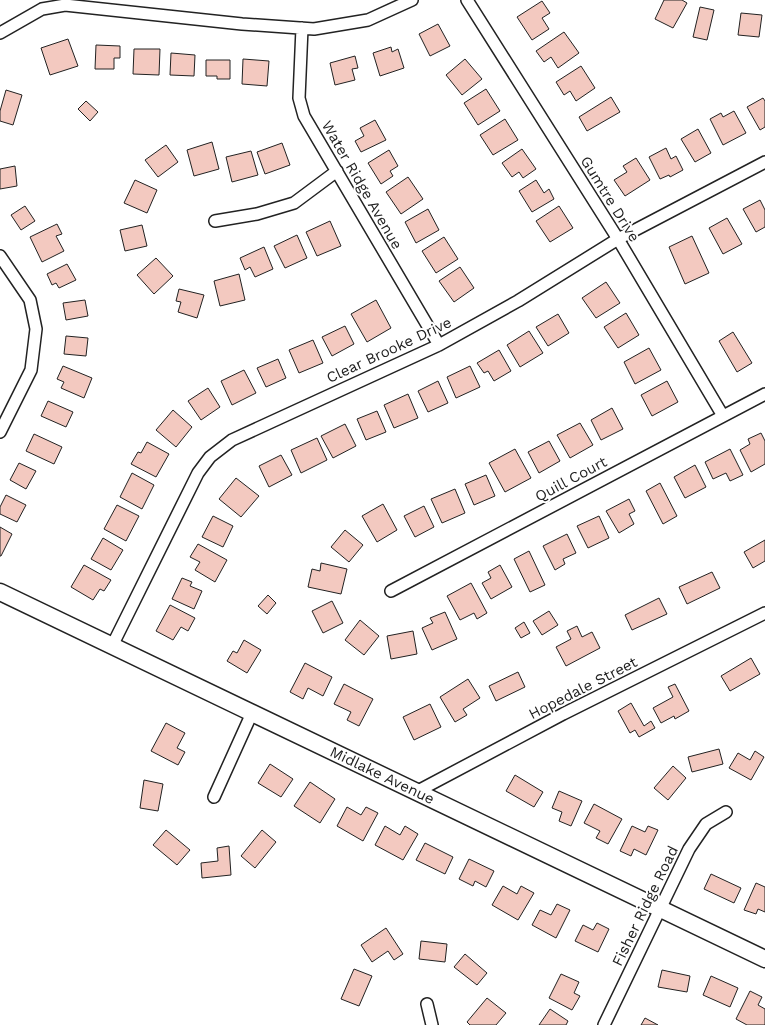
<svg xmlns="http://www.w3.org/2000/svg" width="765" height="1025" font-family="'Work Sans',sans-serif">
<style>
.building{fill:#f3c9c0;stroke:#222}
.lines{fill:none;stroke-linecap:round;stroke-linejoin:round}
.street-casing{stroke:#222;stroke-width:14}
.secondary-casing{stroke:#222;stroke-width:19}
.street{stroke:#fff;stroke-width:11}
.secondary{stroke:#fff;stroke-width:16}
.labels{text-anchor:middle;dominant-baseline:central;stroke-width:4;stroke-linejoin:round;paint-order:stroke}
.street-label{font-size:15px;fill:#222;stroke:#fff}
</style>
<rect width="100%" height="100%" fill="#fff"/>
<path class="building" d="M664,0H682L687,3L673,28L655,19Z
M542,1L550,13L542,18L549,29L532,40L517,17Z
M700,7L714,10L707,40L693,37Z
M741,13L762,15L759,37L738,35Z
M438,24L450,46L430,56L419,34Z
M564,32L579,53L558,68L551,57L544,62L536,51Z
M68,39L78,66L50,75L41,48Z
M96,45L120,46V58H114V69H95Z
M391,47L392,52L398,49L404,68L380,76L373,53Z
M134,49H160L159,75L133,74Z
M171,53L195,55L194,76L170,75Z
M355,56L358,68L352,69L355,80L335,85L330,63Z
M243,59L269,61L267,86L242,84Z
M465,59L482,79L462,95L446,75Z
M206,60H230V79H217V76H206Z
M581,66L595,88L576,101L570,91L564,95L556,82Z
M486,89L500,111L478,125L464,103Z
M6,90L22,95L13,125L0,121V111Z
M611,97L620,112L587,131L579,117Z
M763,98L765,101V127L760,130L747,107Z
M86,101L98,112L90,121L78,109Z
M734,111L746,133L723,145L710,119L721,113L723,117Z
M505,119L518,140L493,155L480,135Z
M375,120L386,140L361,152L355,141L364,136L360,128Z
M698,129L711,153L695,162L681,139Z
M212,142L219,169L194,176L187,150Z
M282,143L290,165L265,174L257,152Z
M166,145L178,162L158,177L145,160Z
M666,148L671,159L676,156L683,170L670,177L669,175L660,179L649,157Z
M522,149L536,169L523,178L519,172L512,177L502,163Z
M389,150L398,166L390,171L393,176L381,184L368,163Z
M251,151L258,175L232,182L226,157Z
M636,158L650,180L625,196L614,180L627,172L623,166Z
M15,166L17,186L0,189V169Z
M408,177L423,199L401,214L386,192Z
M135,180L157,190L147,213L124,203Z
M536,180L544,193L549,189L554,199L532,212L519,191Z
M760,200L765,210V227L756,232L743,209Z
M25,206L35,221L21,230L11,215Z
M559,206L573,228L550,242L536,221Z
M428,209L439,230L416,243L405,222Z
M727,218L742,244L723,254L709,228Z
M330,221L341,246L317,256L306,232Z
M57,224L62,234L56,236L64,251L42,262L30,237Z
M142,225L147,246L125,251L120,230Z
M297,235L307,258L285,268L274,246Z
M692,236L709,273L685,284L669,247Z
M444,237L458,259L436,273L422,251Z
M264,247L273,269L255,277L250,267L245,270L240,258Z
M156,258L173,276L154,294L137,275Z
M67,264L76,280L59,288L56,283L52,285L47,274Z
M460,267L474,288L454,302L439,281Z
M239,274L245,300L220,306L214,281Z
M606,282L620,303L596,318L582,298Z
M179,289L204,295L197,318L178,312L181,302L176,301Z
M85,300L88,316L66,320L63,303Z
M376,300L391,328L367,342L351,314Z
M626,313L639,335L618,348L604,327Z
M558,314L569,333L548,346L536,327Z
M345,326L354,344L332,356L322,337Z
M529,331L543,353L520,367L507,345Z
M733,332L752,363L737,372L719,341Z
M66,336L88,338L86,356L64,354Z
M313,340L323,363L299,373L289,350Z
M649,348L661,370L635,384L624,362Z
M499,350L511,371L494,381L488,371L484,373L477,363Z
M278,359L286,378L266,387L257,368Z
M63,366L92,378L84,398L61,388L64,382L57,379Z
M470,366L480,387L456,398L447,377Z
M244,370L256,393L232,405L221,381Z
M438,381L448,403L428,412L418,391Z
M667,381L678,402L652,416L641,395Z
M208,388L220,407L201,420L188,401Z
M408,394L418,418L394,428L384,405Z
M48,401L73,412L66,427L41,416Z
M612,408L623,429L601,440L591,420Z
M173,410L192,427L176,447L156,430Z
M377,411L386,432L366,440L357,419Z
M580,423L593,445L570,458L557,435Z
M345,424L356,446L333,458L321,436Z
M761,433L765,441V464L751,472L740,450L750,444L748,439Z
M34,434L62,447L54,464L26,451Z
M317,438L327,460L301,473L291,450Z
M549,441L560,461L539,473L528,452Z
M147,442L169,454L156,477L131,464L138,452L141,453Z
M515,449L531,478L505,492L489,463Z
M730,449L743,475L730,481L726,473L713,479L705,462Z
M281,455L292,475L269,487L259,466Z
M19,463L36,471L26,489L10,480Z
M695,465L706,487L685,498L674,477Z
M132,473L154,485L142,509L120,497Z
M486,475L495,496L474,505L465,484Z
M236,478L259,496L241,517L219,499Z
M660,483L677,516L663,524L646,491Z
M455,489L465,513L442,523L431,499Z
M6,495L26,505L17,522L0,514V507Z
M629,499L635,511L629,514L634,524L619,533L606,511Z
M383,504L397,530L377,542L362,516Z
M117,505L139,516L126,541L104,529Z
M424,506L434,527L415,537L404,516Z
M213,516L233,526L223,547L202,537Z
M599,516L609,538L588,548L577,526Z
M0,527L12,534L1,556H0Z
M345,530L363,545L349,562L331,547Z
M567,534L576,553L563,559L565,564L555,570L543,546Z
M103,538L123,550L111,570L91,559Z
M765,540V561L753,568L744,552Z
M198,544L227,560L215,582L195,570L200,562L190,557Z
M529,551L545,585L530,592L514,559Z
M321,563L347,569L341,594L308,587L312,569L320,571Z
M84,565L111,580L104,591L100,589L93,600L71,587Z
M500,565L512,587L491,599L482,583L491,578L488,572Z
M712,572L720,588L687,604L679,587Z
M182,578L192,582L190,586L202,591L194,609L172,599Z
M471,583L487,613L477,619L474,613L460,620L447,596Z
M268,595L276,603L267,614L258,606Z
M659,598L667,614L632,630L625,615Z
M332,601L343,623L323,633L312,611Z
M170,605L195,618L188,631L181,627L173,640L156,631Z
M549,611L558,625L542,635L533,621Z
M445,612L457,639L432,650L422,628L433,623L430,618Z
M360,620L379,636L364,655L345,640Z
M524,622L530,633L521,638L515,628Z
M577,626L582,637L592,632L600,648L566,666L556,647L571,639L567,631Z
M413,631L417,654L391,659L387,636Z
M244,640L261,650L247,673L227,661L233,651L237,653Z
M751,658L760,674L730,691L721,676Z
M305,663L332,677L323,696L308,688L303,699L290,692Z
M518,672L525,687L496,701L489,686Z
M468,679L480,698L463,709L467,715L455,722L440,697Z
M344,684L373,699L359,726L347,720L351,712L334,704Z
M675,684L689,711L675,719L674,716L661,723L653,708L673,697L668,687Z
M631,703L644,726L651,721L655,728L639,737L635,730L630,733L618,711Z
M430,704L441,727L414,740L403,717Z
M166,723L185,733L177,748L185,752L178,765L151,751Z
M719,749L723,764L692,772L688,757Z
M755,751L764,757L751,780L729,768L738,753L750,760Z
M270,764L293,779L281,797L258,783Z
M673,766L686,778L668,800L654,788Z
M515,775L543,792L534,807L506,791Z
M144,780L163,784L158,811L140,808Z
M310,782L335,799L320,823L294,806Z
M559,791L582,801L571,826L559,821L562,812L552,808Z
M594,804L622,819L608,844L596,838L600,831L584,823Z
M347,807L361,815L366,807L378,813L363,841L337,826Z
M385,826L400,835L405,826L418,834L403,860L375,845Z
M632,826L645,832L648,826L658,830L646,855L634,849L631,856L620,851Z
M166,830L190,850L177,865L153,845Z
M262,830L276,842L255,868L241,856Z
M425,843L453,857L445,874L416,860Z
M229,846L231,875L202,878L201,863L218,861L217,848Z
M469,859L494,871L486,887L475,881L473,886L459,879Z
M711,874L741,888L734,903L704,889Z
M756,883L765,887V912L758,909L756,914L744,910Z
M503,886L517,894L521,886L534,893L518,920L492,905Z
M557,904L570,910L556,938L532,925L540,910L551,915Z
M597,923L609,929L598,952L575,941L583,925L593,930Z
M386,928L403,954L394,960L388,951L372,962L361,945Z
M421,941L447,944L445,962L419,959Z
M465,954L487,973L477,985L454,967Z
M354,969L372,976L359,1006L341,999Z
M662,970L690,976L687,992L658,987Z
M561,974L579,982L574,993L580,996L572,1010L549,998Z
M711,976L738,988L730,1007L703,995Z
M750,991L762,997L758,1005L765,1009V1025H747L736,1019Z
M487,998L506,1013L496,1025H470L467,1022Z
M550,1009L568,1021L566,1025H539Z
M645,1018L658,1025H641Z"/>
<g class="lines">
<g class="street-casing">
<path id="street" d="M467,0L618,239L723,416
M302,28L299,98L304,116L439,345
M0,33L42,9L65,5L242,24L314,29L368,20L412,0
M215,221L257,214L294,203L337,171
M0,256L30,300L36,329L31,370L0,432
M391,591L765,394
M112,646L198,473L210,457L232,440L439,345L518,301L618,239L765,162
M416,792L563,714L765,613
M214,797L252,713
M427,1004L432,1025
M604,1025L689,849L706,824L726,812"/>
</g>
<g class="secondary-casing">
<g id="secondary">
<path id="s1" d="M0,592L765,959"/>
</g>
</g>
<use href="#street" class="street"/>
<use href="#secondary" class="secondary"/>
</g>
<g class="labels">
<g class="street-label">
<text transform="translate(362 185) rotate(60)">Water Ridge Avenue</text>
<text transform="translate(610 199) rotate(58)">Gumtre Drive</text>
<text transform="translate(389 350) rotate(-25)">Clear Brooke Drive</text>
<text transform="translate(571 479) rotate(-28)">Quill Court</text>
<text transform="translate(583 688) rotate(-27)">Hopedale Street</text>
<text stroke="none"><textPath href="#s1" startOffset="424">Midlake Avenue</textPath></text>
<text transform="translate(645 906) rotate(-64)">Fisher Ridge Road</text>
</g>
</g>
</svg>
